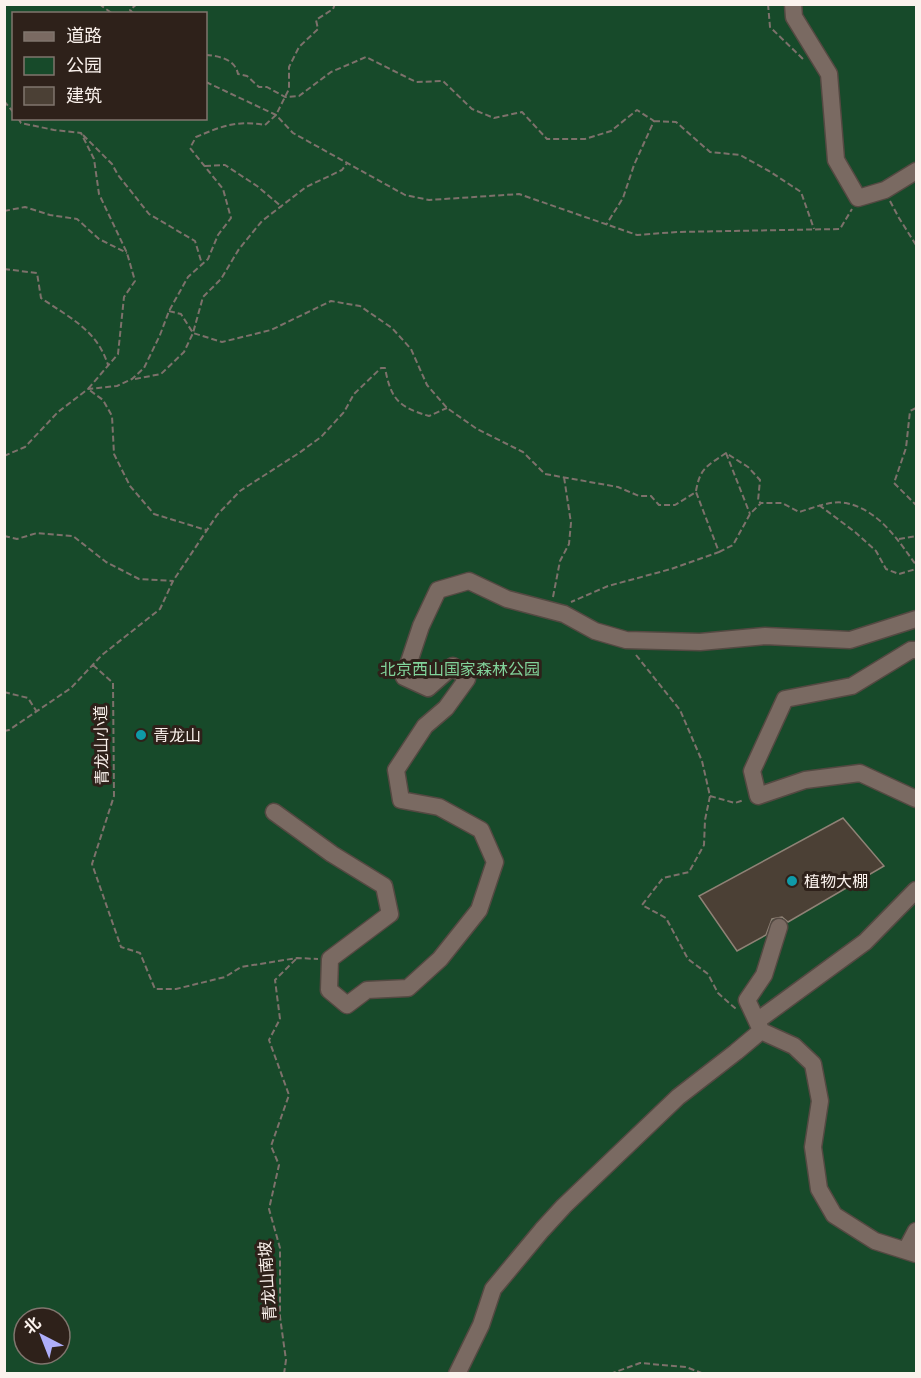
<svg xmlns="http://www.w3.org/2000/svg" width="921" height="1378" font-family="Mulish,'Noto Sans SC',sans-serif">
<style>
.green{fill:#174a2a;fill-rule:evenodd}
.building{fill:#4b4035;stroke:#8f8276;stroke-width:1.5}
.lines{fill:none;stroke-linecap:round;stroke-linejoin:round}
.minor-casing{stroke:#544942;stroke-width:19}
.path{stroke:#7d716b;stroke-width:2;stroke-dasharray:6 3;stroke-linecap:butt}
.minor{stroke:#7a6a62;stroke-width:16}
.culture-dot{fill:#0f9aa8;stroke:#2e211a;stroke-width:2}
.labels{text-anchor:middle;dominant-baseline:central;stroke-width:6;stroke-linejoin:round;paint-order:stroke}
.park-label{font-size:16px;fill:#81d39a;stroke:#2e211a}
.poi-label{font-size:16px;fill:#fbf2ed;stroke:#2e211a;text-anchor:start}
.street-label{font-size:16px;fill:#fbf2ed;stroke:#2e211a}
</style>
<rect width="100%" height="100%" fill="#382a23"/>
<path class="green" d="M5,5H916V1373L5,1374ZM14,14H206V118H14ZM24,1318H60V1354H24Z"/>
<path class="building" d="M843,818L884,866L788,922L782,917L772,919L766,935L737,951L699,896Z"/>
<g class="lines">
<g class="minor-casing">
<path id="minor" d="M793,4L794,17L829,74L836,160L858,198L885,190L916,171
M916,650H911L852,686L785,699L752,771L758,796L805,780L860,773L916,799
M274,812L332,854L384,886L390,914L330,959L329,990L347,1005L367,990L408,988L440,959L479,910L495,862L481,830L439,807L401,800L396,770L425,726L446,708L467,679L453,666L428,688L404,677L421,626L438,590L469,581L507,599L564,614L595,631L626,640L700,642L765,636L850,640L916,619
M757,1021L865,942L916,890
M761,1030L747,1000L764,975L779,927
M906,1250L916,1231
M457,1374L481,1325L493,1289L542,1230L564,1206L678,1097L736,1052L761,1031L794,1046L813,1064L820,1101L813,1147L819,1189L834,1215L875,1241L916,1254"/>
</g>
<path class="path" d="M99,4L113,14
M768,4L770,27L803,59
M134,14L130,10L137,4
M206,55C219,56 235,59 238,74L247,76L259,87H267L285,97L299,96L331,72L366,57L416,82L443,81L472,109L494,118L522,112L547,139H585L611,131L637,110L654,121L634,165L623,198L606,225
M206,82L276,115L293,133L405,195L429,200L519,194L637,235L677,232L840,229L852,209
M4,101L14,113
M18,118L21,123L54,130L81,133L94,159L99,194L127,253L135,281L124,297L118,354L88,389L103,400L112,416L114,454L130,486L154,514L206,530
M654,121L676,122L710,152L740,155L769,171L801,192L814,229
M83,135L112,164L118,175L149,214L195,241L202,264
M205,166L225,165L257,186L282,207
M890,201L899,218L916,245
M4,211L25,207L50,215L77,219L99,239L127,253
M4,269L37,273L41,298C70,318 97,330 108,365
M169,311L181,314L193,333L222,342L271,330L331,301L360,306L392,328L411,349L427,385L447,408L477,429L523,452L545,474L618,487L639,496H651L659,505H675L696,492L719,552L671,569L608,586L571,602
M135,379L161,374L184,352L193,333L203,297L221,279L239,249L262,221L306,187L342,170L347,163
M916,408L910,411L906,448L894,483L916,505
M726,453L750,514
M4,456L25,447L58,412L88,389L117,386L132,379L144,368L160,335L169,311L188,277L208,259L218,235L231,218L223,189L190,148L196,137C222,126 237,120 265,125L276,115L289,89V67L299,47L318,29L316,20L333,9L335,4
M696,491C700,468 707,466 726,453L748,467L760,480L758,501L761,503
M819,505L855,532L876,551L886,569L899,574L916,569
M4,536L17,539L37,533L73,536L106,562L139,579L173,581
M899,539L916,536
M719,552L733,545L750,514L761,503H782L799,512C813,508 831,500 846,503C879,510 898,540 916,565
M553,597L560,561L569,544L571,523L564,477
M636,655L680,710L702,761L710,796L705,820L704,845L689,872L663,878L642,905L666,918L688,959L708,974L718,993L736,1009
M93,665L113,683L114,796L92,864L121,947L140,953L155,989H176L225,977L241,967L297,958L318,959
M4,692L28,698L37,712
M4,731L9,730L71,688L102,655L160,609L173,581L217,515L240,491L299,453L321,437L344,412L354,394L381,368H385C391,399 398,407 429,416L447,408
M710,796L735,803L744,800
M284,1374L286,1360L280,1317V1248L269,1209L279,1165L271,1146L289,1095L269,1040L280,1019L275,980L297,958
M610,1374L640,1363L686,1367L704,1374"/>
<use href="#minor" class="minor"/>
</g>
<g class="culture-dot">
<circle cx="141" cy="735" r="6"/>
<circle cx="792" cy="881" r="6"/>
</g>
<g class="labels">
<g class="park-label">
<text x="460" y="669">北京西山国家森林公园</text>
</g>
<g class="poi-label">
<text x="153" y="735">青龙山</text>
<text x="804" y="881">植物大棚</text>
</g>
<g class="street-label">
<text transform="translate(101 745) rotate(-91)">青龙山小道</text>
<text transform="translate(267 1281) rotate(-94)">青龙山南坡</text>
</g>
</g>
<rect width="921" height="1378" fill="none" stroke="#fbf2ed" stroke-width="12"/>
<rect x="12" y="12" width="195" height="108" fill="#2e211a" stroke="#80756e" stroke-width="1.5"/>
<rect x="24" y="32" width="30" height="9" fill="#7a6a62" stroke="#80756e" stroke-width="1.5"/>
<text x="66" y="42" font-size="18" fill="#fbf2ed">道路</text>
<rect x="24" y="57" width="30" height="18" fill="#174a2a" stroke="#80756e" stroke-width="1.5"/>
<text x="66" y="72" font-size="18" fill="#fbf2ed">公园</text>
<rect x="24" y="87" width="30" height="18" fill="#4b4035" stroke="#80756e" stroke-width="1.5"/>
<text x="66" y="102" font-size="18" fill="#fbf2ed">建筑</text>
<g transform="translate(42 1336) rotate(318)"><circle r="28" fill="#2e211a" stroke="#80756e" stroke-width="1.5"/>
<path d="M0-4.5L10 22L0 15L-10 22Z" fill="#aeaefa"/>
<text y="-9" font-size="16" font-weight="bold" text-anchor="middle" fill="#fbf2ed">北</text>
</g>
</svg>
